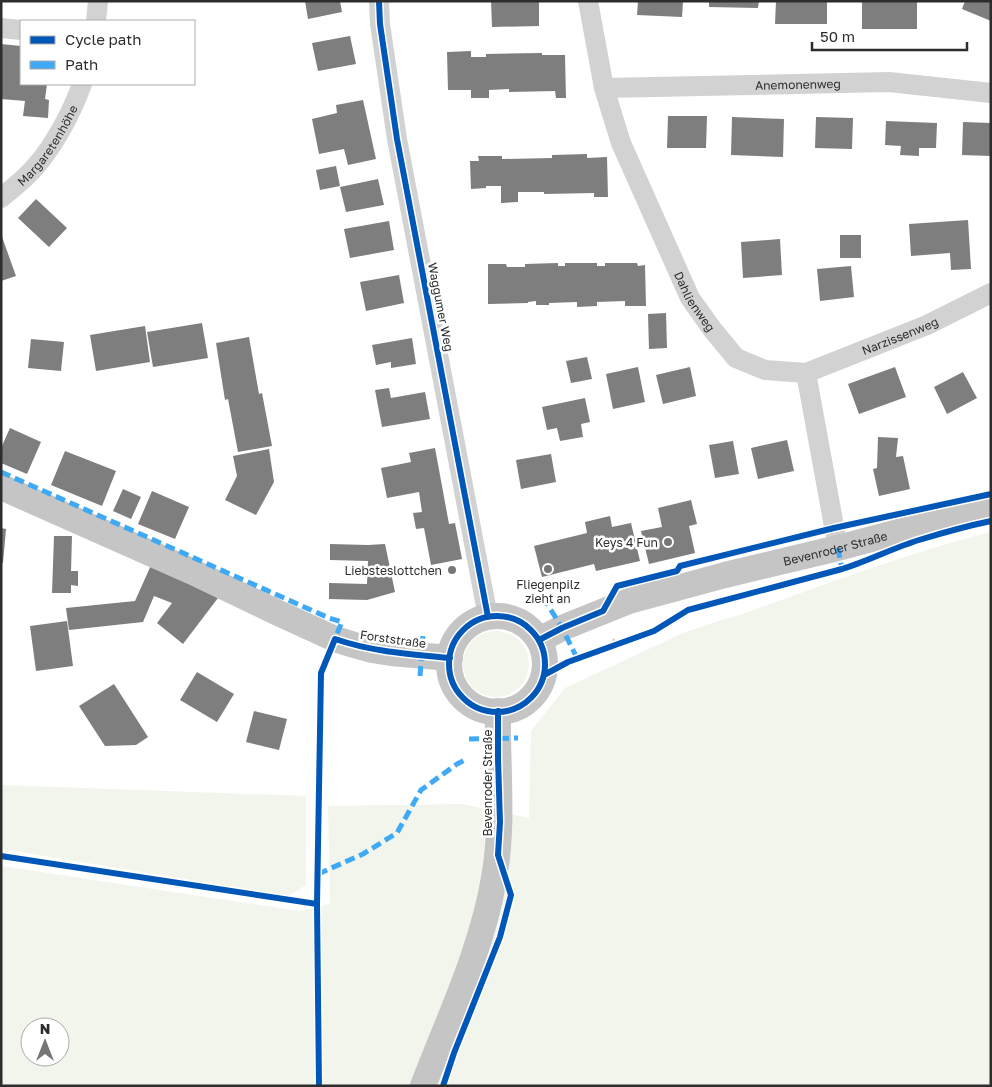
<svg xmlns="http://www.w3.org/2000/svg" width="992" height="1087" font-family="'Golos Text',sans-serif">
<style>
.green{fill:#f1f5eb;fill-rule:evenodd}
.building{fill:#7e7e7e}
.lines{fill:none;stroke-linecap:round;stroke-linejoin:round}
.path{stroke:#d2d2d2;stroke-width:3;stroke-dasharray:2.5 2.5;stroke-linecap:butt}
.minor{stroke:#d2d2d2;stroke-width:20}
.major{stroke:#c5c5c5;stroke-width:26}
.quiet{stroke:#3fa9f5;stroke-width:5;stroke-dasharray:10 5;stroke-linecap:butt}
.cycleway-casing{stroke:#fff;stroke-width:9}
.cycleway{stroke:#0057b8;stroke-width:6}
.poi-dot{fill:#767676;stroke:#fff;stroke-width:2}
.labels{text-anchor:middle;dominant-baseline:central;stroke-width:5;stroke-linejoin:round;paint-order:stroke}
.street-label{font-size:12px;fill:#2d2d2d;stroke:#fff}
.poi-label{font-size:12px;fill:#2d2d2d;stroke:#fff;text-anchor:end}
</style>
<rect width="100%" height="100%" fill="#fff"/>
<path class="green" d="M991,532V1086H1V866L299,911L330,904L328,806L462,804L529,818L531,731L565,688L683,633L725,619L740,615C823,585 905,554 991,532ZM30,1027H60V1057H30Z
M463 664a33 33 0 1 1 66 0a33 33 0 1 1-66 0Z
M1,785L306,796V885L289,896L1,849Z"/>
<path class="building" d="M305,1H340L342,12L308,19Z
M491,1H539V26L492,27Z
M638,1H683L682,17L637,15Z
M709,1H759L758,8L709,7Z
M776,1H827V24H775Z
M862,1H917V29H862Z
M965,1H991V21L962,9Z
M350,36L356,64L318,71L312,43Z
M1,44L21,46V84H47L45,99L49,100L48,118L23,116L25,101L1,99Z
M471,51V57H486V54L542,53V55H565L566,98H556L555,91L509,92V89L489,90V98H471V90H448L447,52Z
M363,100L376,159L348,165L344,149L319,154L312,119L337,113L336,105Z
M668,116H707L706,148H667Z
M732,117L784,119L783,157L731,155Z
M816,117L853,118L852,149L815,148Z
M886,121L937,123L936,148H919V156L900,155L901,146L885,145Z
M963,122L991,123V156L962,155Z
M587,154V158L607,157L608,197H594V193L544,194V192H518V202L501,203V186H486V188L471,189L470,161H479L478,156H502V159L552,158V155Z
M336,166L340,186L320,190L316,170Z
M378,179L384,205L346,212L340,187Z
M36,199L67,228L49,247L18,218Z
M968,220L971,269L951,270L950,253L911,256L909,224Z
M389,221L394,250L350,258L344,229Z
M1,234L16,276L1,281Z
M840,235H861V258H840Z
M780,239L782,275L743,278L741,242Z
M558,263V266H565V263H597V266H605V263H637L638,266L645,265L646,306H625V301L597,302V306L577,307V302L549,303V305H536V301L528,302V303L488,304V264H506L507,267H525V264Z
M851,266L854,297L820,301L817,269Z
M399,275L404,303L366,311L360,282Z
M666,313L667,348L649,349L648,314Z
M202,323L208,358L153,367L147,332Z
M145,326L150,362L96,371L90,335Z
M249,337L259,394L262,393L272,446L238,452L228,399L225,400L216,343Z
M412,338L416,364L391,368V362L376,365L372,345Z
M31,339L64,342L61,371L28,368Z
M587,357L592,379L571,383L566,361Z
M638,367L645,402L613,409L606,374Z
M690,367L696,396L663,404L656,375Z
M895,367L906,397L859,414L848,384Z
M963,372L977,398L947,414L934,387Z
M389,388L391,398L425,392L430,419L382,427L375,390Z
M585,398L590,422L581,424L583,437L560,441L557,428L547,430L542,407Z
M10,428L41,442L27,474L1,463V448Z
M878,437L898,438L896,457L903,456L910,489L879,496L873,469L877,468Z
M787,440L794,471L758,479L751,448Z
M733,441L739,474L715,478L709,445Z
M435,448L449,524L455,523L462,559L431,565L424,528L416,529L413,513L422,512L419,492L387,498L381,468L411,462L409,453Z
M269,449L274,482L256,515L225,500L237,476L233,456Z
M65,451L116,471L102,506L51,485Z
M551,454L556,482L521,489L516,460Z
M123,489L141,497L131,519L113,511Z
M152,491L189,507L175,539L138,524Z
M691,500L697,524L689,526L695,553L649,564L641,531L662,527L658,508Z
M610,516L612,527L631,523L640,561L596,571L594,564L542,577L534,546L587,533L585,522Z
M1,528L6,529L3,563H1Z
M54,536H72L71,571H78V586L71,585V593H52Z
M330,544L368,545L385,544L395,592L367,600L329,599V583L367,584L368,561L330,560Z
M152,563L221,594L183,644L157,623L172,603L154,596L143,622L69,630L66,608L135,601Z
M67,621L73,666L36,671L30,626Z
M197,672L234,694L217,722L180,700Z
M114,684L148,737L136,745L105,746L79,706Z
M254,711L287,719L279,750L246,742Z"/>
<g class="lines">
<path class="path" d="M613,639L616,645"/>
<g class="minor">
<path d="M379,1L380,24L397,139L488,617"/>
<path id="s1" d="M588,1L604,88L621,143L690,298L712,329L736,358L765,370L806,373L838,548"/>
<path d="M96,21L98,1"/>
<path d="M1,28L21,30"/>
<path id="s2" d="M604,88L889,82L991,93"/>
<path id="s3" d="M1,198C13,188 26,178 36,166C55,144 72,112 82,84"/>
<path id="s4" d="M806,373L927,325L991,293"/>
</g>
<g class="major">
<path d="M1,487L193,572L274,611L335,639L354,645L372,650L391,653L450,658"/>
<circle cx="497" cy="664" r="48"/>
<path id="s5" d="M539,640L562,628L629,601L725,575L838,548L991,507"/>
<path d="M423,1086C449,1018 482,950 494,878C504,823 497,767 498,711"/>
</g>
<path class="quiet" d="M1,472L329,618L342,622L333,643
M838,548L842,569
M543,597L562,628L578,660
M420,676L423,634
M469,739L518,738
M318,874L363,854L397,833L421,790L457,764L467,759"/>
<g class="cycleway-casing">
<path id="cycleway" d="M379,1L380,24L397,139L488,617
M449 664a48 48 0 1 1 96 0a48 48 0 1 1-96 0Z
M539,640L562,628L603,611L617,586L677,571L680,566L834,528L991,494
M544,675L568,662L654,631L688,610L842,569C868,561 893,548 919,540C942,533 967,526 991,521
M1,856L317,904
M319,1086L317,904L321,673L335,639C373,652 410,654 450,658
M443,1086L454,1053L500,937L511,895L498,855L500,822L498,759V711"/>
</g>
<use href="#cycleway" class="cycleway"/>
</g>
<g class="poi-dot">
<circle cx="668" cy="542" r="5"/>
<circle cx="548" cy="569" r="5"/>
<circle cx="452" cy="570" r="5"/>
</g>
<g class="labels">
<g class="street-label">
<text stroke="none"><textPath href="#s2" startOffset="194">Anemonenweg</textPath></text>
<text stroke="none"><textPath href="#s3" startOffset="71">Margaretenhöhe</textPath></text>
<text stroke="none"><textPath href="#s1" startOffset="321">Dahlienweg</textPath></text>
<text transform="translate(441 307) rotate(79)">Waggumer Weg</text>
<text stroke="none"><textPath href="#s4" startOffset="101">Narzissenweg</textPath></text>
<text stroke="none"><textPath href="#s5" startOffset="311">Bevenroder Straße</textPath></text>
<text transform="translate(393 639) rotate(8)">Forststraße</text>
<text transform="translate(487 783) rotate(-90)">Bevenroder Straße</text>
</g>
<g class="poi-label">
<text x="658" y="542">Keys 4 Fun</text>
<text x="442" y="570">Liebsteslottchen</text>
<text x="548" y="584" text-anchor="middle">Fliegenpilz<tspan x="548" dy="14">zieht an</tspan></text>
</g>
</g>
<rect width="992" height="1087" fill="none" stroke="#2d2d2d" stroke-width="5"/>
<rect x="20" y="20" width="175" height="65" fill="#ffffff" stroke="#ababab"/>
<rect x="30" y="36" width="25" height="8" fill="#0057b8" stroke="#ababab"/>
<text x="65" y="45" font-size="15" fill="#2d2d2d">Cycle path</text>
<rect x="30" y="61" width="25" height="8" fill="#3fa9f5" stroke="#ababab"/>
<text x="65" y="70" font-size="15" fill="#2d2d2d">Path</text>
<g transform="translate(45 1042)"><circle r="24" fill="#ffffff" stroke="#ababab"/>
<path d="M0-4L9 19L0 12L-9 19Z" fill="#767676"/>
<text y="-8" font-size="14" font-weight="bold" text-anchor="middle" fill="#2d2d2d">N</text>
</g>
<path d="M812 42v8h155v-8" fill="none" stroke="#2d2d2d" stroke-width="2.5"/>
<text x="820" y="42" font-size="15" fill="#2d2d2d" stroke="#ffffff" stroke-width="4" paint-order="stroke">50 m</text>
</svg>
